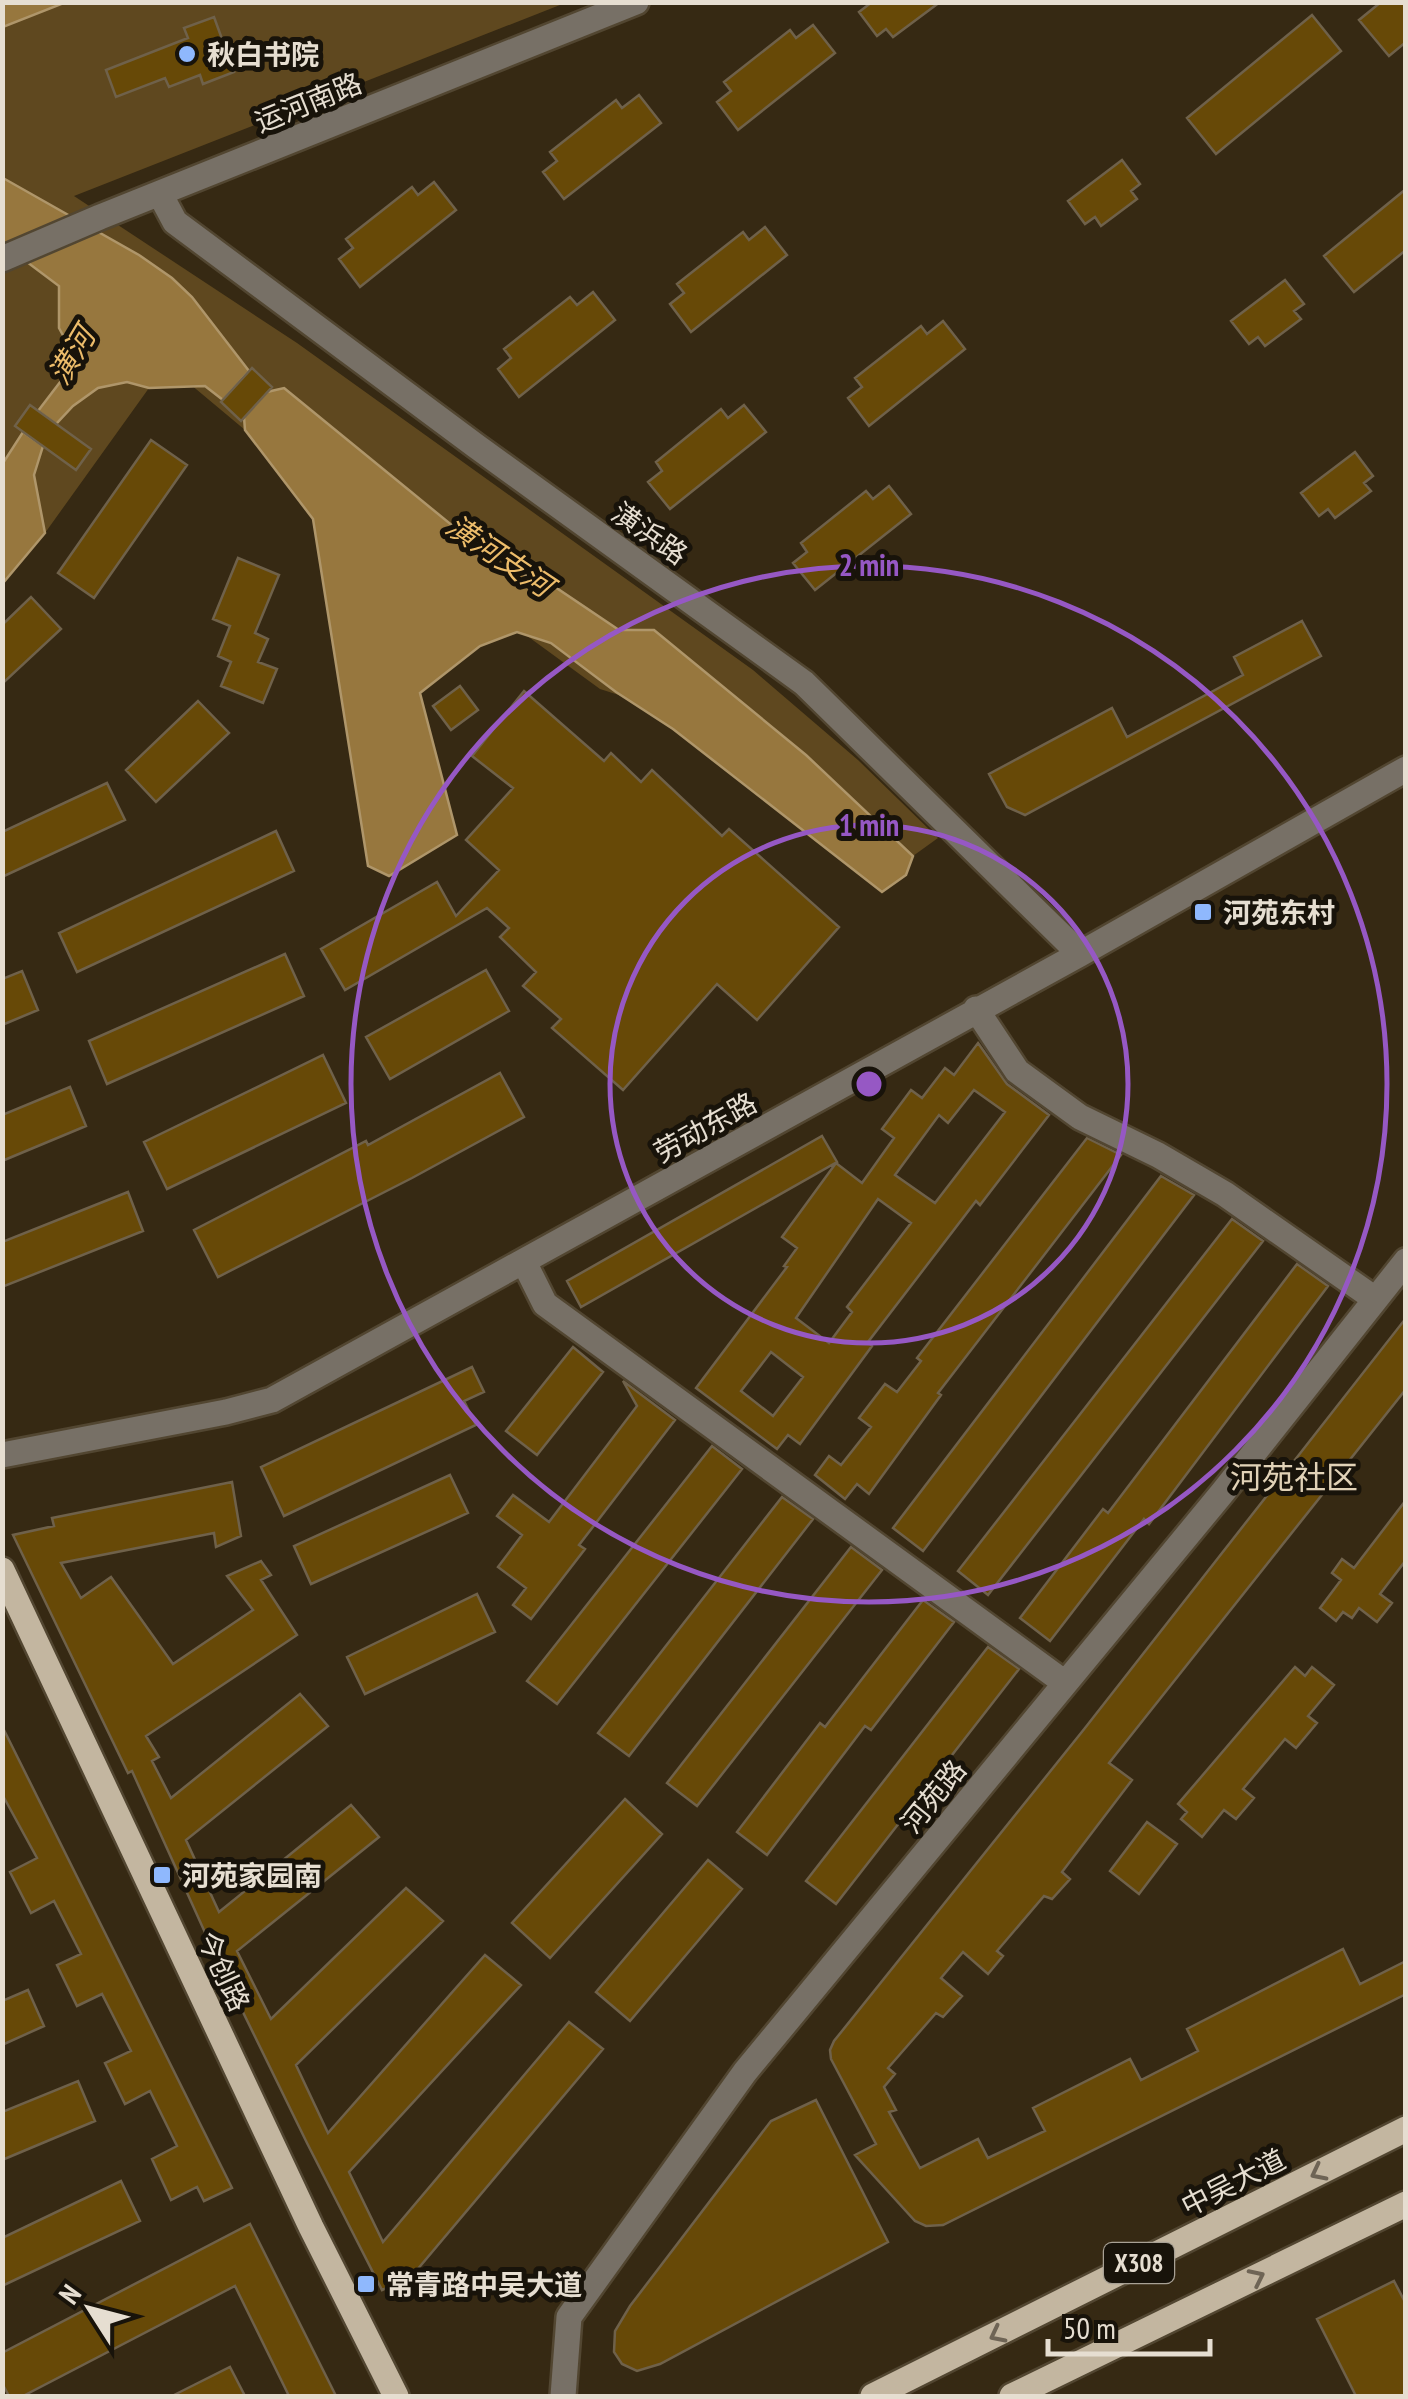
<svg xmlns="http://www.w3.org/2000/svg" width="1408" height="2399" font-family="'PT Sans Narrow','Noto Sans SC',sans-serif">
<style>
.green{fill:#5f481f}
.water{fill:#97773e;stroke:#af966a;stroke-width:2.5}
.building{fill:#674907;stroke:#6f614a;stroke-width:2.5;fill-rule:evenodd}
.lines{fill:none;stroke-linecap:round;stroke-linejoin:round}
.minor-casing{stroke:#524631;stroke-width:30}
.major-casing{stroke:#524631;stroke-width:30}
.minor{stroke:#777066;stroke-width:25}
.major{stroke:#c3b6a0;stroke-width:25}
.oneway{stroke:#6e6455}
.ring{fill:none;stroke:#9658c4;stroke-width:5}
.poi-dot{fill:#8fb8fd;stroke:#18130a;stroke-width:4}
.labels{text-anchor:middle;dominant-baseline:central;stroke-width:10;stroke-linejoin:round;paint-order:stroke}
.shield{fill:#18130a;stroke:#a8a195;stroke-width:2.5}
.shield-label{font-size:25px;font-weight:bold;fill:#e6ded1}
.poi-label{font-size:28px;font-weight:bold;fill:#e6ded1;stroke:#18130a;text-anchor:start}
.street-label{font-size:28px;fill:#e6ded1;stroke:#18130a}
.water-label{font-size:30px;font-style:italic;fill:#ecbc6a;stroke:#18130a}
.quarter-label{font-size:32px;fill:#e1d2b7;stroke:#18130a}
.centre{fill:#9658c4;stroke:#18130a;stroke-width:5}
.ring-label{font-size:30px;text-anchor:middle;font-weight:bold;fill:#9658c4;stroke:#18130a;stroke-width:10;stroke-linejoin:round;paint-order:stroke}
</style>
<rect width="100%" height="100%" fill="#362913"/>
<path class="green" d="M64,2L565,3L74,196L297,343L753,670L858,760L938,838L913,856L806,755L600,689L245,430L190,384L149,388L45,533L3,484L2,27Z"/>
<path class="water" d="M3,2H64V3L3,27Z
M3,178L139,255L172,278L192,297L249,371L223,400L205,386L149,388L127,382L98,388L73,406L56,424L38,411L67,373L71,350L59,328V286L3,244Z
M284,388L503,567L549,583L619,630H654L806,755L913,856L906,875L882,892L673,729L616,692L551,643L517,632L480,646L420,693L457,835L389,876L368,866L313,519L245,430L244,417L267,392Z
M23,432L43,446L34,475L45,533L3,583V463Z"/>
<path class="building" d="M872,2H940L893,37L886,29L877,36L859,12Z
M1381,2H1406V42L1389,56L1359,20Z
M1312,15L1341,51L1216,154L1187,118Z
M214,17L234,72L203,84L200,75L169,87L165,78L116,97L106,70L188,38L184,28Z
M813,25L835,53L738,130L717,102L731,91L724,82L790,30L796,38Z
M639,95L661,123L564,199L543,172L557,161L550,152L616,100L622,108Z
M1122,160L1140,184L1131,191L1137,199L1101,226L1095,217L1085,224L1068,201Z
M434,182L456,210L360,287L339,259L353,248L346,239L412,187L418,195Z
M1406,189V250L1354,292L1324,256Z
M765,227L787,255L691,332L670,304L684,293L677,284L743,232L749,240Z
M1285,280L1304,304L1294,311L1301,319L1265,346L1258,337L1249,344L1231,321Z
M593,292L615,320L519,397L498,369L511,358L504,349L570,297L577,305Z
M943,321L965,349L869,426L848,398L862,387L855,378L921,326L927,334Z
M252,368L272,387L241,421L221,402Z
M30,405L91,449L76,470L15,426Z
M744,405L766,432L670,509L648,482L662,471L656,462L721,409L728,418Z
M151,440L187,465L94,598L58,573Z
M1355,452L1373,476L1364,483L1371,491L1335,518L1328,509L1319,516L1301,493Z
M889,486L911,514L815,590L793,563L807,552L801,543L866,491L873,499Z
M238,558L279,575L255,633L268,639L258,662L277,669L263,703L221,686L231,662L218,656L230,626L213,619Z
M31,597L61,629L2,684V625Z
M1302,621L1321,656L1025,815L1007,807L989,774L1112,708L1127,737L1243,675L1234,657Z
M460,686L478,710L451,730L433,706Z
M524,691L604,761L611,753L641,782L652,770L722,836L729,829L839,927L757,1020L717,984L623,1090L552,1028L561,1019L523,986L536,972L500,937L509,928L487,908L345,990L321,949L437,882L456,916L499,870L466,840L513,788L472,756Z
M198,701L229,733L156,802L126,770Z
M107,783L125,820L2,877V832Z
M276,831L294,871L77,972L59,933Z
M285,954L304,996L107,1084L89,1041Z
M486,970L509,1011L390,1079L366,1037Z
M22,971L38,1010L2,1025V979Z
M978,1043L1007,1084L1049,1115L980,1205L976,1201L868,1342L872,1346L800,1444L788,1435L777,1449L696,1388L787,1267L784,1266L797,1248L782,1237L836,1163L862,1183L894,1138L882,1129L911,1090L922,1098L945,1068L954,1075ZM974,1090L1005,1112L935,1203L895,1175L939,1115L948,1123ZM878,1199L911,1223L847,1307L852,1312L829,1343L796,1318ZM771,1352L803,1377L773,1416L741,1391Z
M323,1055L346,1103L167,1189L144,1142Z
M500,1073L524,1117L412,1178L218,1277L194,1230L366,1141L368,1145Z
M70,1087L86,1126L2,1161V1115Z
M822,1136L837,1162L581,1307L567,1281Z
M1087,1138L1121,1155L938,1393L941,1395L869,1494L857,1484L845,1499L815,1475L829,1456L841,1465L871,1427L859,1418L885,1384L897,1392L921,1361L917,1358Z
M1161,1176L1194,1195L923,1551L893,1528Z
M128,1192L143,1231L2,1287V1242Z
M1232,1219L1263,1241L988,1595L958,1571Z
M1297,1264L1328,1286L1149,1524L1144,1519L1050,1641L1020,1618L1103,1509L1108,1513Z
M1406,1318V1389L1109,1763L1132,1780L1062,1872L1070,1879L1052,1899L1044,1896L997,1951L1003,1956L988,1974L963,1952L941,1978L962,1996L943,2017L936,2013L888,2068L895,2074L884,2087L896,2110L889,2112L920,2168L978,2139L988,2158L1045,2131L1033,2108L1130,2059L1141,2080L1198,2051L1187,2029L1343,1949L1360,1984L1406,1961V1994L943,2225L926,2226L915,2221L855,2155L876,2144L831,2059L830,2050L834,2041L1085,1728Z
M573,1347L603,1372L537,1455L506,1431Z
M472,1367L484,1392L464,1401L476,1425L284,1516L261,1467Z
M623,1381L675,1420L579,1545L585,1549L531,1619L513,1605L526,1588L498,1567L522,1535L497,1516L513,1495L549,1522L637,1406Z
M712,1446L742,1469L557,1704L527,1681Z
M450,1475L468,1513L311,1584L294,1546Z
M232,1482L241,1536L216,1547L214,1533L61,1563L81,1598L111,1577L173,1664L253,1610L227,1576L261,1561L271,1575L261,1580L297,1635L146,1736L159,1757L152,1761L171,1798L300,1694L328,1726L186,1840L219,1912L351,1805L379,1837L237,1951L271,2019L406,1888L443,1921L296,2065L328,2133L485,1955L521,1985L349,2172L383,2242L569,2022L603,2049L411,2277L382,2290L307,2143L217,1959L132,1771L128,1773L13,1535L54,1526L52,1518Z
M782,1497L813,1519L629,1756L598,1733Z
M1406,1500V1560L1380,1594L1392,1603L1377,1622L1359,1608L1352,1618L1343,1612L1336,1621L1320,1608L1341,1580L1332,1573L1342,1559L1354,1568Z
M851,1547L882,1570L697,1806L667,1783Z
M477,1594L495,1632L365,1694L347,1657Z
M923,1600L954,1622L871,1730L865,1726L767,1855L737,1832L820,1723L825,1727Z
M988,1647L1019,1669L836,1904L806,1881Z
M1295,1667L1305,1676L1312,1667L1334,1685L1308,1716L1317,1723L1296,1748L1285,1739L1243,1789L1254,1798L1236,1819L1224,1810L1202,1837L1181,1819L1187,1812L1178,1804Z
M2,1726L232,2188L204,2201L197,2187L171,2200L152,2159L177,2146L150,2091L125,2104L105,2063L131,2051L102,1994L77,2006L57,1965L81,1954L54,1901L31,1913L10,1872L37,1858L2,1794Z
M625,1799L662,1834L550,1958L512,1923Z
M1147,1822L1177,1844L1139,1894L1110,1871Z
M708,1860L742,1889L630,2021L596,1992Z
M28,1990L44,2026L2,2045V2001Z
M78,2081L95,2121L2,2160V2112Z
M816,2100L888,2242L660,2364L637,2371L622,2364L614,2352L615,2331L630,2306L771,2121Z
M121,2181L140,2221L2,2286V2238Z
M250,2224L336,2396H289L235,2286L23,2396H9L2,2383V2353Z
M1394,2281L1406,2304V2396H1356L1317,2319Z
M230,2367L245,2396H172Z"/>
<g class="lines">
<g class="minor-casing">
<path id="minor" d="M160,194L175,222L476,446L804,683L1080,954
M2,259L100,217L636,2
M976,1009L1017,1071L1080,1117L1158,1155L1225,1194L1375,1299
M524,1262L545,1304L1065,1683
M2,1455L226,1412L272,1400L1080,954L1406,769
M563,2396L569,2317L745,2072L1223,1492L1406,1261"/>
</g>
<g class="major-casing">
<path id="major" d="M2,1570L311,2227L396,2396
M873,2396L1406,2129
M1012,2396L1406,2204"/>
</g>
<use href="#minor" class="minor"/>
<use href="#major" class="major"/>
</g>
<defs><path id="oneway-chevron" d="M-2-3.5L2.5 0L-2 3.5" fill="none" stroke-width="1.6" stroke-linecap="round" stroke-linejoin="round" transform="scale(2.5)"/></defs>
<g class="oneway">
<use href="#oneway-chevron" transform="translate(1318 2173) rotate(153)"/>
<use href="#oneway-chevron" transform="translate(1257 2277) rotate(-26)"/>
<use href="#oneway-chevron" transform="translate(997 2335) rotate(153)"/>
</g>
<g class="ring">
<circle cx="869" cy="1084" r="259"/>
<circle cx="869" cy="1084" r="518"/>
</g>
<g class="poi-dot">
<circle cx="187" cy="54" r="10"/>
<rect x="1193" y="902" width="20" height="20" rx="5"/>
<rect x="152" y="1865" width="20" height="20" rx="5"/>
<rect x="356" y="2274" width="20" height="20" rx="5"/>
</g>
<g class="labels">
<rect class="shield" x="1104" y="2243" width="70" height="40" rx="8"/>
<g class="shield-label">
<text x="1139" y="2263">X308</text>
</g>
<g class="poi-label">
<text x="207" y="54">秋白书院</text>
<text x="1223" y="912">河苑东村</text>
<text x="182" y="1875">河苑家园南</text>
<text x="386" y="2284">常青路中吴大道</text>
</g>
<g class="street-label">
<text transform="translate(308 102) rotate(-22)">运河南路</text>
<text transform="translate(650 533) rotate(35)">潢浜路</text>
<text transform="translate(705 1127) rotate(-29)">劳动东路</text>
<text transform="translate(933 1796) rotate(-51)">河苑路</text>
<text transform="translate(224 1971) rotate(65)">今创路</text>
<text transform="translate(1233 2182) rotate(-27)">中吴大道</text>
</g>
<g class="water-label">
<text transform="translate(71 355) rotate(-59)">潢河</text>
<text transform="translate(500 555) rotate(34)">潢河支河</text>
</g>
<g class="quarter-label">
<text x="1294" y="1477">河苑社区</text>
</g>
</g>
<circle cx="869" cy="1084" r="15" class="centre"/>
<g class="ring-label">
<text x="869" y="576">2 min</text>
<text x="869" y="836">1 min</text>
</g>
<rect width="1408" height="2399" fill="none" stroke="#e6ded1" stroke-width="10"/>
<g transform="translate(90 2309) rotate(306)" stroke="#18130a" stroke-width="8" paint-order="stroke">
<path d="M0-8L18 38L0 25L-18 38Z" fill="#e6ded1"/>
<text y="-15" font-size="28" font-weight="bold" text-anchor="middle" fill="#e6ded1">N</text>
</g>
<path d="M1048 2339v15h162v-15" fill="none" stroke="#e6ded1" stroke-width="5"/>
<text x="1063" y="2339" font-size="30" fill="#e6ded1" stroke="#18130a" stroke-width="8" paint-order="stroke">50 m</text>
</svg>
